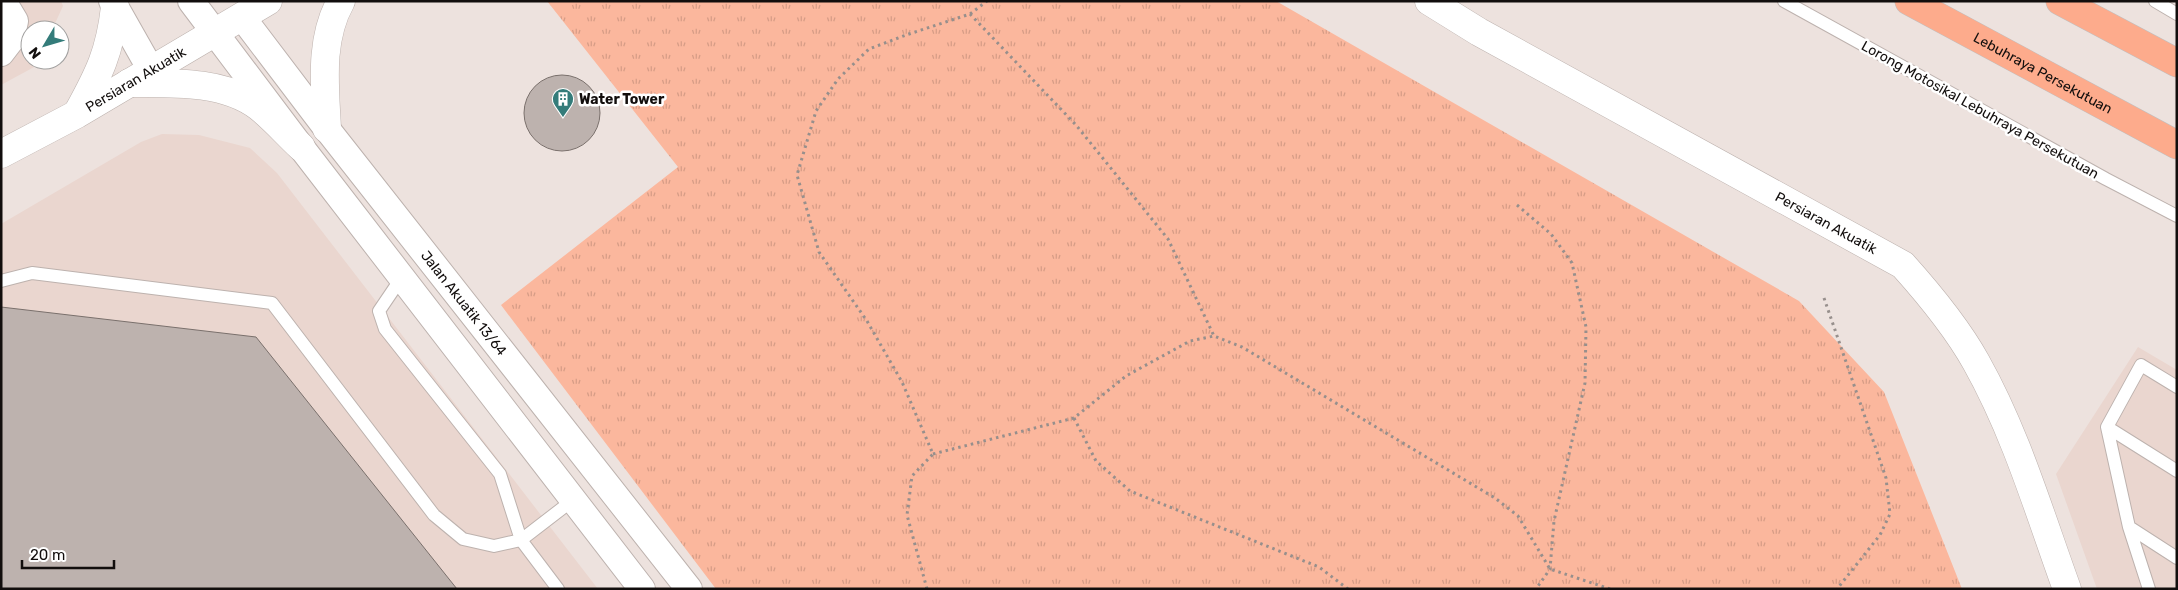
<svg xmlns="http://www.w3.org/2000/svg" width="2178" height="590" font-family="Rubik,sans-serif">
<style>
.built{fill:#ead6cf}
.grass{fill:url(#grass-tufts)}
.building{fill:#bdb2ae;stroke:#7a706c}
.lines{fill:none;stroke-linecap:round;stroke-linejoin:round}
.lane-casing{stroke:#bdb2ae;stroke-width:14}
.street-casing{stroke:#bdb2ae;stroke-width:28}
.secondary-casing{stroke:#bdb2ae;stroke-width:29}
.highway-casing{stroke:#c1c0c0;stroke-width:29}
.path{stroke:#978f8c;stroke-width:3;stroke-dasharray:2.5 4;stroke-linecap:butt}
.lane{stroke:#fff;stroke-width:12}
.street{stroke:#fff;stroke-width:26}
.secondary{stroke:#fff;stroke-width:28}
.highway{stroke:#fdab8c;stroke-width:28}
.labels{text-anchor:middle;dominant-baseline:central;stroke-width:5;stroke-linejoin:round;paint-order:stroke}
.street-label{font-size:14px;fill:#120e0d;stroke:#fff}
.poi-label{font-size:14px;font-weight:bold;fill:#120e0d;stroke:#fff;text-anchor:start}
</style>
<defs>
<pattern id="grass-tufts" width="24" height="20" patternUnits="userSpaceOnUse" patternTransform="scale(1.25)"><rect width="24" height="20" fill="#fbb79d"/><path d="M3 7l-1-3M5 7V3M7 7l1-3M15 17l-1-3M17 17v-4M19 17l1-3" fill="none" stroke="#d69c86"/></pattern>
</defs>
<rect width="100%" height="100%" fill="#ede2de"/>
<path class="built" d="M1,1H61L63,6L52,30H30V60H39L36,66L1,85Z
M162,134L199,135L250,148L277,173L598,589H1V224L141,142Z
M2138,347L2177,370V589H2097L2056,474Z"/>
<path class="grass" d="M547,1H1276L1799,301L1884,392L1962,589H716L501,305L678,167Z"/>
<path class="building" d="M524 113a38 38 0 1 1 76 0a38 38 0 1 1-76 0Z
M1,307L256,337L457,589H1Z"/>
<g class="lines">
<g class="lane-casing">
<path id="lane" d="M1784,1L2106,179L2177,216
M2155,1L2177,14
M402,277L379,311L385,329L500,474L521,540L558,589
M1,281L32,273L272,303L434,515L463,539L494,546L521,540L573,500
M2107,427L2177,471
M2129,527L2177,558
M2149,589L2129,527L2107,427L2141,365L2177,387"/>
</g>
<g class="street-casing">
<g id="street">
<path d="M112,1L151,70"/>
<path d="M191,1L301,147L642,589"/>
<path id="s1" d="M242,17L327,129L689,589"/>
<path d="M1,53L11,40L15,21L3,1"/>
</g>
</g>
<g class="secondary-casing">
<g id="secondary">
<path id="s2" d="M1429,1L1479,32L1903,265C1929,294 1957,328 1976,362C2016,433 2039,512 2067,589"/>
<path d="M129,83C170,83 224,80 259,107C274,119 287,134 301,147"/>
<path d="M78,112C99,74 110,52 115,7"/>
<path d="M327,129C325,86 319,40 341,1"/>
<path id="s3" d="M1,154L77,114L268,1"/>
</g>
</g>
<g class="highway-casing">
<g id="highway">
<path id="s4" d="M1909,1L2177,145"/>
<path d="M2060,1L2177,63"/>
</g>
</g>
<path class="path" d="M970,14L1076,125L1168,239L1214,336
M1517,205L1551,234L1572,263L1586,327L1585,383L1554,521L1550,569L1536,589
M1824,298L1886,478L1890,514L1880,535L1837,589
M1074,418L1096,461L1130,491L1319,567L1348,589
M933,454L1074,418L1126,376L1190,341L1214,336L1242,347L1495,498L1518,516L1550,569L1610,589
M927,589L907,515L912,476L933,454L902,382L867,321L819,252L797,175L816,111L838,79L869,49L906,35L970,14L987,1"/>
<use href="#lane" class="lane"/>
<use href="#street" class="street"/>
<use href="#secondary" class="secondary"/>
<use href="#highway" class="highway"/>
</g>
<defs>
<g id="building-pin" transform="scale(1.125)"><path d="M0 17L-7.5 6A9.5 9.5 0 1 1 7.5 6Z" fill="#347c7a" stroke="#fff"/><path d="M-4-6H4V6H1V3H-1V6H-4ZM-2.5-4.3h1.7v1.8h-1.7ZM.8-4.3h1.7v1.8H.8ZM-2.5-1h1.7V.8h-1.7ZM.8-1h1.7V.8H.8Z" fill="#fff"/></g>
</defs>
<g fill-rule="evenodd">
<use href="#building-pin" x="563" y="99"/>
</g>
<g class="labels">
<g class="street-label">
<text stroke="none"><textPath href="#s4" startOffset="152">Lebuhraya Persekutuan</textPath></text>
<text stroke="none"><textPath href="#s3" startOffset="154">Persiaran Akuatik</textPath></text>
<text transform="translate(1980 110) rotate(29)">Lorong Motosikal Lebuhraya Persekutuan</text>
<text stroke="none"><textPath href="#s2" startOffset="455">Persiaran Akuatik</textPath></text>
<text stroke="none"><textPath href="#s1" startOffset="362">Jalan Akuatik 13/64</textPath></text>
</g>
<g class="poi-label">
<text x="579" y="99">Water Tower</text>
</g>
</g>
<rect width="2178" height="590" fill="none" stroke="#120e0d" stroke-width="5"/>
<g transform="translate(45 45) rotate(232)"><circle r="24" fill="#ffffff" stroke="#a09f9e"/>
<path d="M0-4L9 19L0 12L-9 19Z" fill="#347c7a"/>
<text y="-8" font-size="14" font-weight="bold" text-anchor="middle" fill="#120e0d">N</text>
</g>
<path d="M22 560v8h92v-8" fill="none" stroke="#120e0d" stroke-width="2.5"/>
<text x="30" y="560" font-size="15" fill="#120e0d" stroke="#ffffff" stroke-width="4" paint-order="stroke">20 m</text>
</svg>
